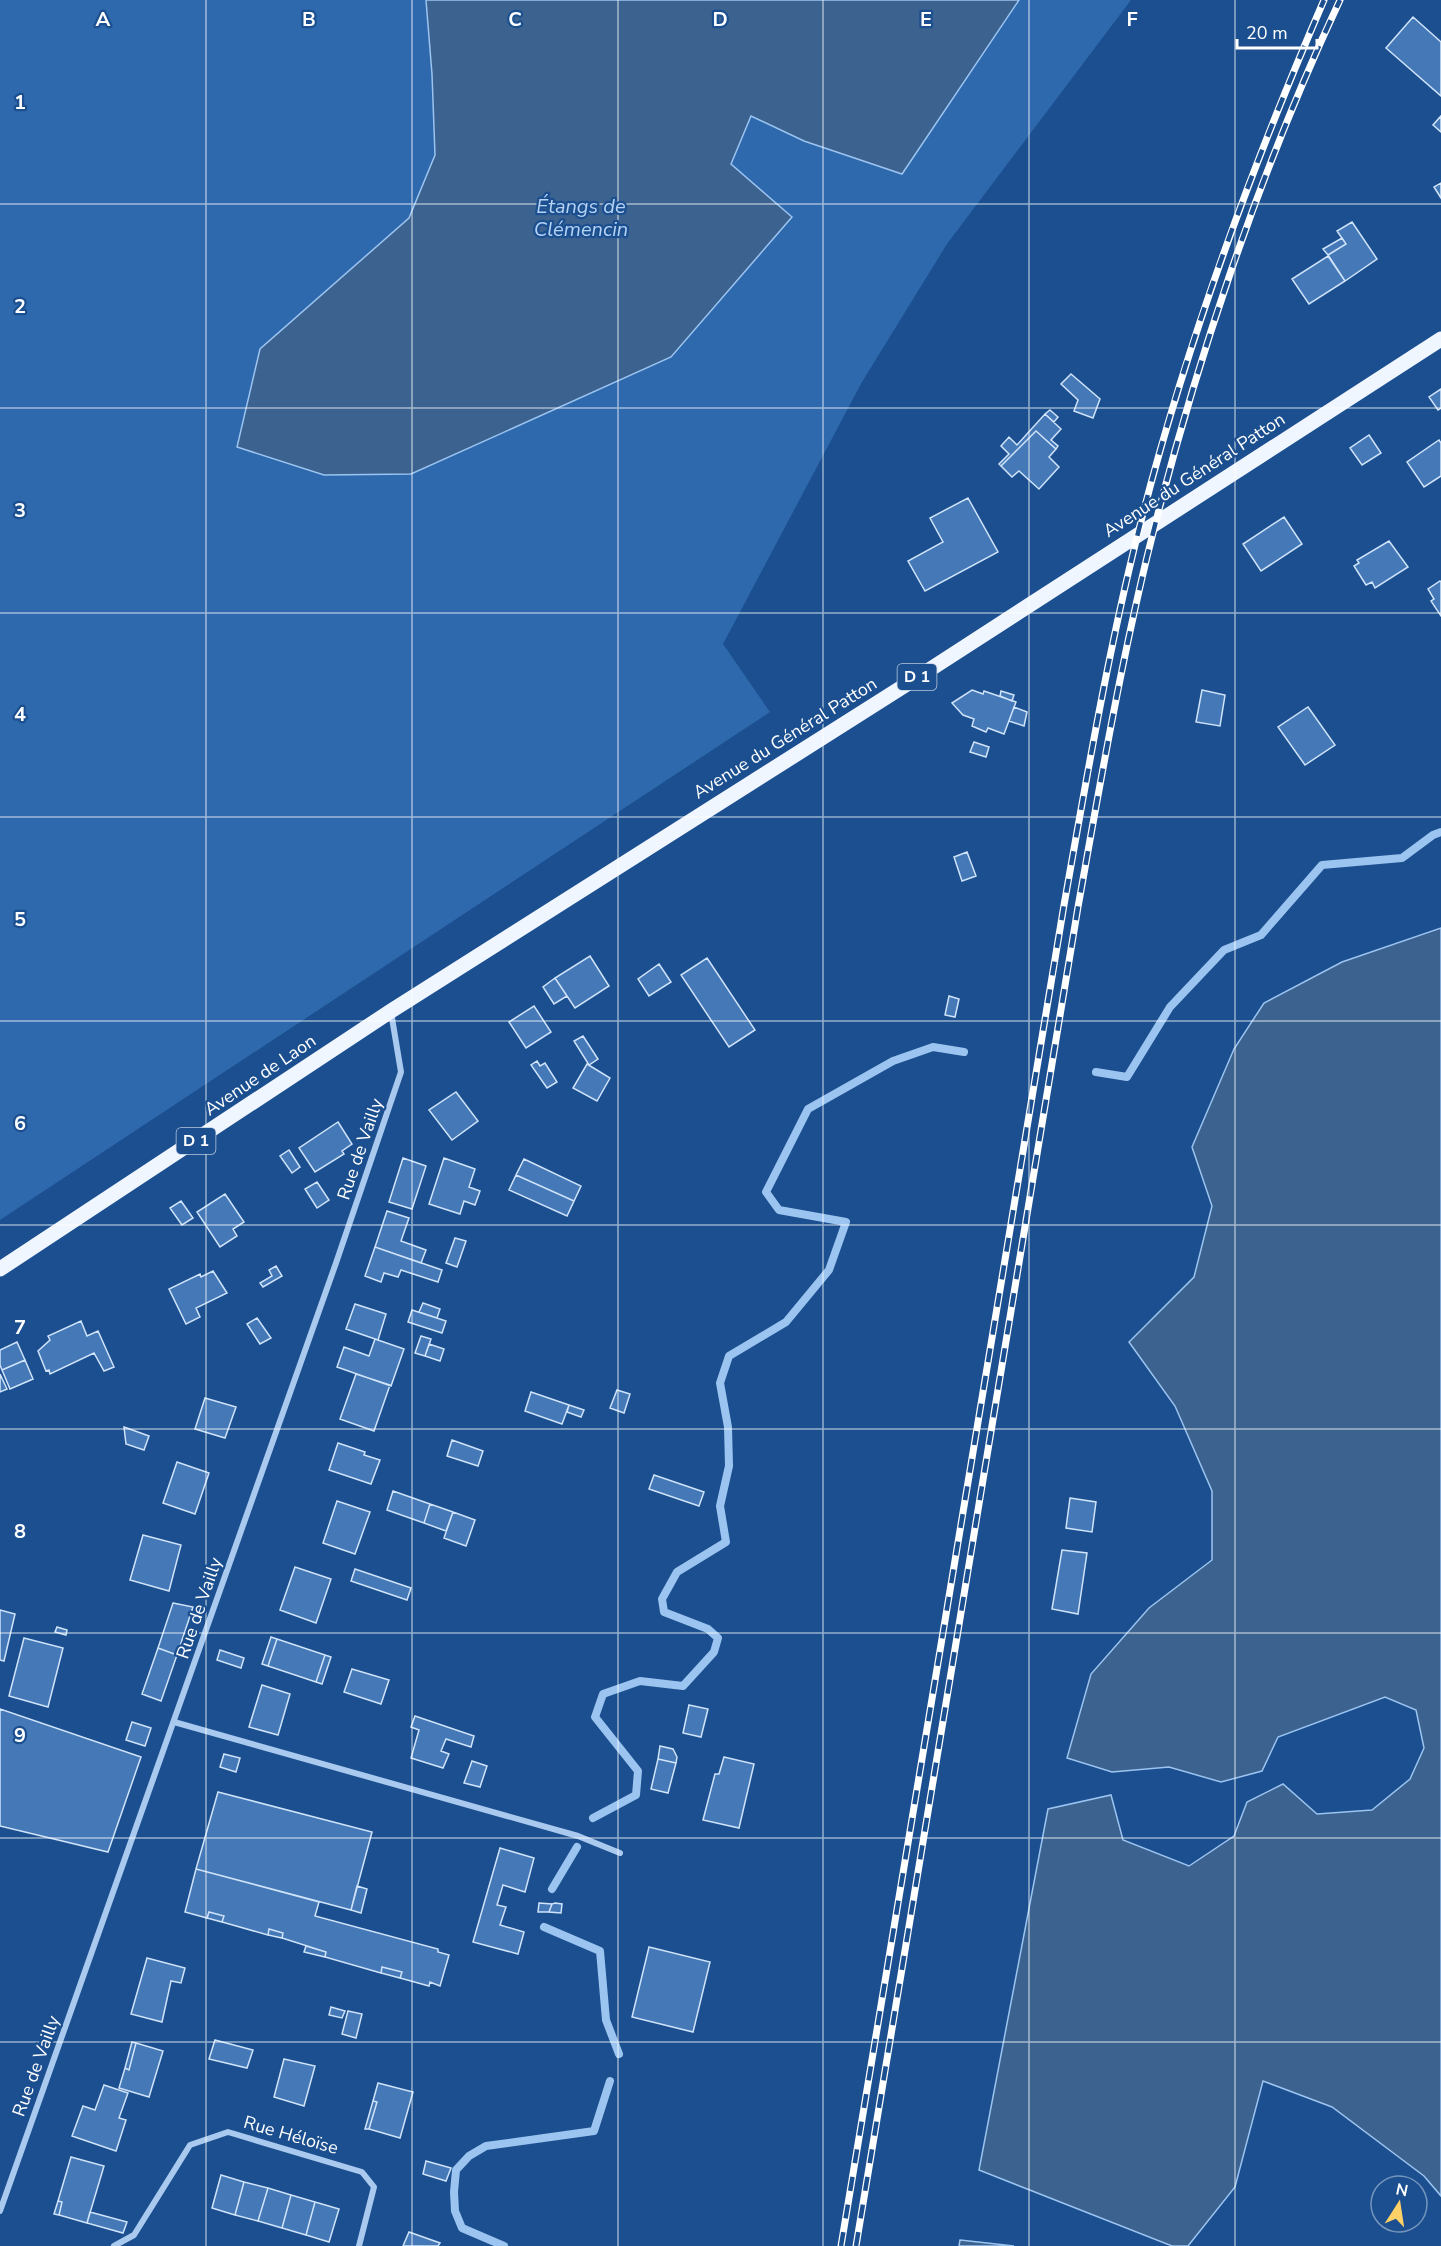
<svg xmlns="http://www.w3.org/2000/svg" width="1441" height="2246" font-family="'Nunito Sans',sans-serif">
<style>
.green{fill:#2e69ad}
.water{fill:#3c6290;stroke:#9cc4f0;stroke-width:1.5}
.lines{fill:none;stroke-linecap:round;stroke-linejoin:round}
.stream{stroke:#9cc4f0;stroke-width:8}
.building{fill:#4478b7;stroke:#cfe3fa;stroke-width:1.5}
.minor{stroke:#a9c9ee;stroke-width:6}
.primary{stroke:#f0f6ff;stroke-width:15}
.rail-casing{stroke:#fff;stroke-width:7}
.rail{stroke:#1b4f8f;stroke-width:4.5;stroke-dasharray:14;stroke-linecap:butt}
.grid{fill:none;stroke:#fff;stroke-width:1.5;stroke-opacity:0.55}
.labels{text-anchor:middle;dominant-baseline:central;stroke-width:4.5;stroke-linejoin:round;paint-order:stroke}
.shield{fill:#1b4f8f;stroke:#bbcadd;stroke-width:1.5}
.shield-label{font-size:16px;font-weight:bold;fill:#fff}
.street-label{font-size:18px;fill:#fff;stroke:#1b4f8f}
.water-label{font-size:20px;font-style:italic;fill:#b5d3f5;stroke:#1b4f8f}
.grid-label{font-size:20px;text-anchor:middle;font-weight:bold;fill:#fff;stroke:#1b4f8f;stroke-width:4.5;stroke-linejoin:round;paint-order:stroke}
</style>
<rect width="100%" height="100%" fill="#1b4f8f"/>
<path class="green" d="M0,0H1131L947,244L862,382L723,644L770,712L0,1220Z"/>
<path class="water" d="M426,0H1019L902,174L804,141L751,116L731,164L792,217L671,357L411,474L324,475L237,447L260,349L409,218L435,155L432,74Z
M1441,928V2196L1424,2176L1332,2107L1263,2081L1235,2187L1188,2246H1172L979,2170L1048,1809L1111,1795L1123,1840L1189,1866L1234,1836L1247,1802L1283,1784L1317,1814L1372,1810L1410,1779L1424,1748L1416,1710L1385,1697L1278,1737L1262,1771L1221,1782L1169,1767L1112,1772L1067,1758L1091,1674L1149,1608L1212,1560V1491L1175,1406L1129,1342L1194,1277L1212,1206L1192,1147L1234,1049L1264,1003L1342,962Z
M960,2240L1014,2246H959Z"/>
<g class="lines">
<path class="stream" d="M1096,1072L1127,1077L1170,1007L1224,950L1261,935L1322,865L1402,858L1433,835L1441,832
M593,1818L636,1795L638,1771L595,1717L603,1694L640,1681L683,1686L714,1652L718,1638L708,1629L664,1612L662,1599L677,1572L726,1542L720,1506L729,1466L728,1427L720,1383L729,1356L786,1322L829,1270L846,1222L779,1210L766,1192L808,1109L893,1061L933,1047L964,1052
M552,1889L577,1847
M544,1927L600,1951L606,2020L619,2054
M504,2246L462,2228L455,2211L454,2192L456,2170L469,2156L486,2146L594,2131L610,2081"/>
</g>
<path class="building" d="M1413,17L1441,42V96L1386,48Z
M1441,116V132L1433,125Z
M1441,183V198L1434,187Z
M1352,222L1377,259L1345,281L1328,255L1346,244L1337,231Z
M1342,238L1346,244L1328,255L1323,249Z
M1328,256L1345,281L1309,304L1292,279Z
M1071,374L1100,399L1093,418L1074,411L1078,400L1061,384Z
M1441,389V408L1438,410L1429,397Z
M1050,410L1058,417L1054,422L1045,414Z
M1045,414L1061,429L1051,440L1058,446L1056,449L1036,431L1001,466L999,464L1009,454L1001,446L1009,437L1017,445Z
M1036,431L1056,449L1049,457L1059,467L1039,489L1019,471L1012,477L1001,466Z
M1369,435L1381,453L1362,465L1350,448Z
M1439,440L1441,443V476L1424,487L1407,462Z
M968,498L998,552L925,591L908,561L943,542L930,518Z
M1284,517L1302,544L1261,571L1243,544Z
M1389,541L1408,567L1375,588L1372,582L1366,585L1354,566L1359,563L1357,560Z
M1440,581L1441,582V616L1431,601L1434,599L1428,589Z
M972,690L983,694L984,691L1016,702L1004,734L988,728L986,732L972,726L974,719L963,715L952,703Z
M1202,690L1225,695L1220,726L1196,722Z
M1001,691L1014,695L1012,701L1000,696Z
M1014,707L1027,712L1024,726L1009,721Z
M1308,707L1335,745L1305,765L1278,727Z
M974,742L989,747L986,757L970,752Z
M967,852L976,876L962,881L954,857Z
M590,956L609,986L575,1008L555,978Z
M707,958L755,1030L729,1047L681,975Z
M659,964L671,982L649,996L638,979Z
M555,978L567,996L554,1004L543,987Z
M949,996L959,999L955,1017L945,1015Z
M534,1006L551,1032L526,1048L509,1022Z
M583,1036L598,1059L589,1065L574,1041Z
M537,1061L540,1066L545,1063L557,1082L547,1088L531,1065Z
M587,1064L610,1078L597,1101L573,1088Z
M456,1092L478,1121L452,1140L429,1110Z
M338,1122L352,1144L342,1151L344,1154L315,1172L299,1148Z
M289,1150L300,1167L292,1173L280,1156Z
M403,1158L426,1166L412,1209L389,1202Z
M444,1158L475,1169L469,1187L480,1191L475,1205L464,1201L460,1214L429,1204Z
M524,1159L581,1186L574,1201L516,1175Z
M516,1175L574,1201L567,1216L509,1190Z
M317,1182L329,1200L317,1208L305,1189Z
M225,1194L244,1222L233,1229L237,1236L220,1247L197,1212Z
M181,1201L193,1218L182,1225L170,1208Z
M387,1211L409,1218L401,1241L426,1250L421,1263L375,1247Z
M455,1238L466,1241L457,1267L446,1263Z
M375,1247L442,1270L438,1282L401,1270L398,1277L384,1273L381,1282L365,1276Z
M276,1266L282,1276L263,1287L260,1283L272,1276L269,1270Z
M213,1271L227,1293L196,1308L200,1317L186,1324L169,1289L200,1274L201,1277Z
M423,1303L440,1309L437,1318L419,1312Z
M355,1304L386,1314L378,1340L346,1329Z
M412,1310L446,1321L442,1333L408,1322Z
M257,1318L271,1338L260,1344L247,1324Z
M81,1321L87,1336L98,1331L114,1367L104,1371L94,1353L50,1374L49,1370L46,1371L38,1351L50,1340L48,1336Z
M421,1336L431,1339L425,1356L415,1353Z
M375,1339L404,1349L391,1386L337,1367L344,1347L369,1356Z
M17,1342L25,1360L2,1370L0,1365V1350Z
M429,1344L444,1349L440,1361L425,1356Z
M25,1360L33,1379L10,1389L2,1370Z
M0,1374L7,1389L0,1392Z
M356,1374L390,1385L374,1431L340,1419Z
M617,1390L630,1394L624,1413L610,1408Z
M531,1392L569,1405L562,1424L525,1411Z
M205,1398L236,1407L225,1438L195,1429Z
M569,1405L584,1410L581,1417L567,1412Z
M124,1427L149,1436L144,1450L126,1444Z
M452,1440L483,1451L478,1466L447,1456Z
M338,1443L365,1452L364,1455L380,1460L371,1484L329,1470Z
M177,1462L209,1473L195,1514L163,1503Z
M654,1475L704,1492L699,1506L649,1489Z
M393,1491L430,1504L424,1523L387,1510Z
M1070,1498L1096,1502L1092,1532L1066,1528Z
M337,1501L370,1512L355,1554L323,1543Z
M430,1504L453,1512L446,1531L424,1523Z
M453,1512L475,1520L466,1546L444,1538Z
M143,1535L181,1545L169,1591L130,1580Z
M1062,1550L1087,1553L1078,1614L1052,1609Z
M295,1567L331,1579L316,1623L280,1610Z
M355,1569L411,1588L407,1600L351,1581Z
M173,1603L193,1607L177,1655L158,1648Z
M0,1610L15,1614L4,1661L0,1660Z
M57,1627L67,1630L66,1635L55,1632Z
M271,1637L277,1639L268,1666L262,1664Z
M24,1638L63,1648L48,1707L9,1696Z
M277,1639L325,1655L316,1682L268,1666Z
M158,1648L177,1655L161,1701L142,1694Z
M220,1650L244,1658L241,1668L217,1660Z
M325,1655L331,1657L322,1684L316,1682Z
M352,1669L389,1680L381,1704L344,1692Z
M262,1685L290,1694L278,1735L249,1727Z
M689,1705L708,1709L701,1737L683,1733Z
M0,1709L141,1757L108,1852L0,1826Z
M415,1716L474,1736L471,1747L446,1739L441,1751L449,1754L443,1768L411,1758L419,1730L411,1727Z
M132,1722L151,1728L145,1746L126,1740Z
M660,1746L673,1749L677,1757L676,1763L658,1759Z
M224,1754L240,1758L236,1772L220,1767Z
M724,1757L754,1764L739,1828L703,1820L715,1774H719Z
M658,1759L676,1763L668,1793L651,1789Z
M472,1761L487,1766L480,1787L464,1783Z
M218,1792L372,1832L351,1910L196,1869Z
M500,1848L534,1858L525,1892L503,1885L497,1905L506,1907L500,1925L524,1932L518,1954L473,1942Z
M196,1869L319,1902L315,1916L438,1949V1952L449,1955L440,1986L430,1982L429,1986L400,1978L402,1972L382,1967L381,1973L325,1957L326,1952L282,1938L283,1933L269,1929L268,1935L222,1922L224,1916L209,1912L207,1918L185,1912Z
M357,1886L367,1889L361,1913L351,1910Z
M539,1903L552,1904L549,1912H538Z
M555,1903L562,1904L561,1913L549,1912L552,1904Z
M209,1912L224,1916L222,1922L207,1918Z
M269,1929L283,1933L282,1938L268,1935Z
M306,1946L326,1952L325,1957L304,1952Z
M649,1947L710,1962L693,2032L632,2017Z
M147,1958L185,1968L181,1983L171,1981L162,2022L131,2014Z
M382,1967L402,1972L400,1978L381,1973Z
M331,2007L345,2011L342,2018L329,2015Z
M348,2011L362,2014L356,2038L342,2034Z
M215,2040L253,2050L247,2068L209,2059Z
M132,2042L136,2043L129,2070L125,2068Z
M136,2043L163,2051L149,2097L119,2088L125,2068L129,2070Z
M284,2059L315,2066L304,2106L274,2097Z
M378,2083L413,2092L400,2138L369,2129L377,2102L373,2101Z
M104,2085L128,2093L119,2118L126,2120L116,2151L72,2136L83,2106L95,2110Z
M373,2101L377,2102L369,2129H365Z
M71,2157L104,2166L87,2223L59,2215L62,2202L58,2201Z
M426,2161L451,2168L446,2181L423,2174Z
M221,2175L244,2182L235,2215L212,2208Z
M244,2182L268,2188L258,2221L235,2215Z
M268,2188L291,2195L282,2228L258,2221Z
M291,2195L315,2202L306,2235L282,2228Z
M58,2201L62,2202L59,2215L54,2214Z
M315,2202L339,2209L329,2242L306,2235Z
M90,2212L127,2222L123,2233L87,2223Z
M409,2232L440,2243L438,2246H403Z"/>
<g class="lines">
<path class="minor" d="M174,1722L578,1836L620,1853
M0,2211L336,1263L401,1072L391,1012
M114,2246L134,2235L190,2145L228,2132L362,2172L374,2187L359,2246"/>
<path class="primary" d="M0,1269L391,1011L926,672L1441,339"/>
<g class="rail-casing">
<path id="rail" d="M841,2246L1064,905C1084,793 1103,681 1129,570C1175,374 1244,185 1324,0
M856,2246L1078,907C1099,790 1119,673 1147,557C1193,370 1258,175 1340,0"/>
</g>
<use href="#rail" class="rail"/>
</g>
<path class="grid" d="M206,0V2246M412,0V2246M618,0V2246M823,0V2246M1029,0V2246M1235,0V2246M0,204H1441M0,408H1441M0,613H1441M0,817H1441M0,1021H1441M0,1225H1441M0,1429H1441M0,1633H1441M0,1838H1441M0,2042H1441"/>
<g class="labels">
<g class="shield">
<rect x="897.5" y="664" width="39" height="26" rx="4.5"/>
<rect x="176.5" y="1128" width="39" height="26" rx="4.5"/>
</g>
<g class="shield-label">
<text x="917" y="677">D 1</text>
<text x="196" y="1141">D 1</text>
</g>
<g class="street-label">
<text transform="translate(1194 475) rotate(-33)">Avenue du Général Patton</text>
<text transform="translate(785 738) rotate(-32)">Avenue du Général Patton</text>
<text transform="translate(260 1075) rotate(-34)">Avenue de Laon</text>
<text transform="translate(360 1149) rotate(-71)">Rue de Vailly</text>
<text transform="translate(199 1608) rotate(-71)">Rue de Vailly</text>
<text transform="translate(36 2066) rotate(-70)">Rue de Vailly</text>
<text transform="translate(291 2135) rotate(16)">Rue Héloïse</text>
</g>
<g class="water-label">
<text x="581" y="206">Étangs de<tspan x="581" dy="23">Clémencin</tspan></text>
</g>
</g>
<g class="grid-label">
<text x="103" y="26">A</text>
<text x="309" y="26">B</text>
<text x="515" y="26">C</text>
<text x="720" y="26">D</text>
<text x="926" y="26">E</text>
<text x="1132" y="26">F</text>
<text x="20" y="109">1</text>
<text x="20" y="313">2</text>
<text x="20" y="517">3</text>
<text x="20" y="721">4</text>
<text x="20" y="926">5</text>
<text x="20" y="1130">6</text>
<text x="20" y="1334">7</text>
<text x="20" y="1538">8</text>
<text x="20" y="1742">9</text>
</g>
<g transform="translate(1399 2204) rotate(12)"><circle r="28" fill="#1b4f8f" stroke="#7695bc" stroke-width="1.5"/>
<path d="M0-4.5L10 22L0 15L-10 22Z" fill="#ffd166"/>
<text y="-9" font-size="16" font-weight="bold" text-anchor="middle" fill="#ffffff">N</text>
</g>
<path d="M1237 39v9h80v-9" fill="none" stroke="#ffffff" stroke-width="3"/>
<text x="1246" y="39" font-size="18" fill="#ffffff" stroke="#1b4f8f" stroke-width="4.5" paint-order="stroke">20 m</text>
</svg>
